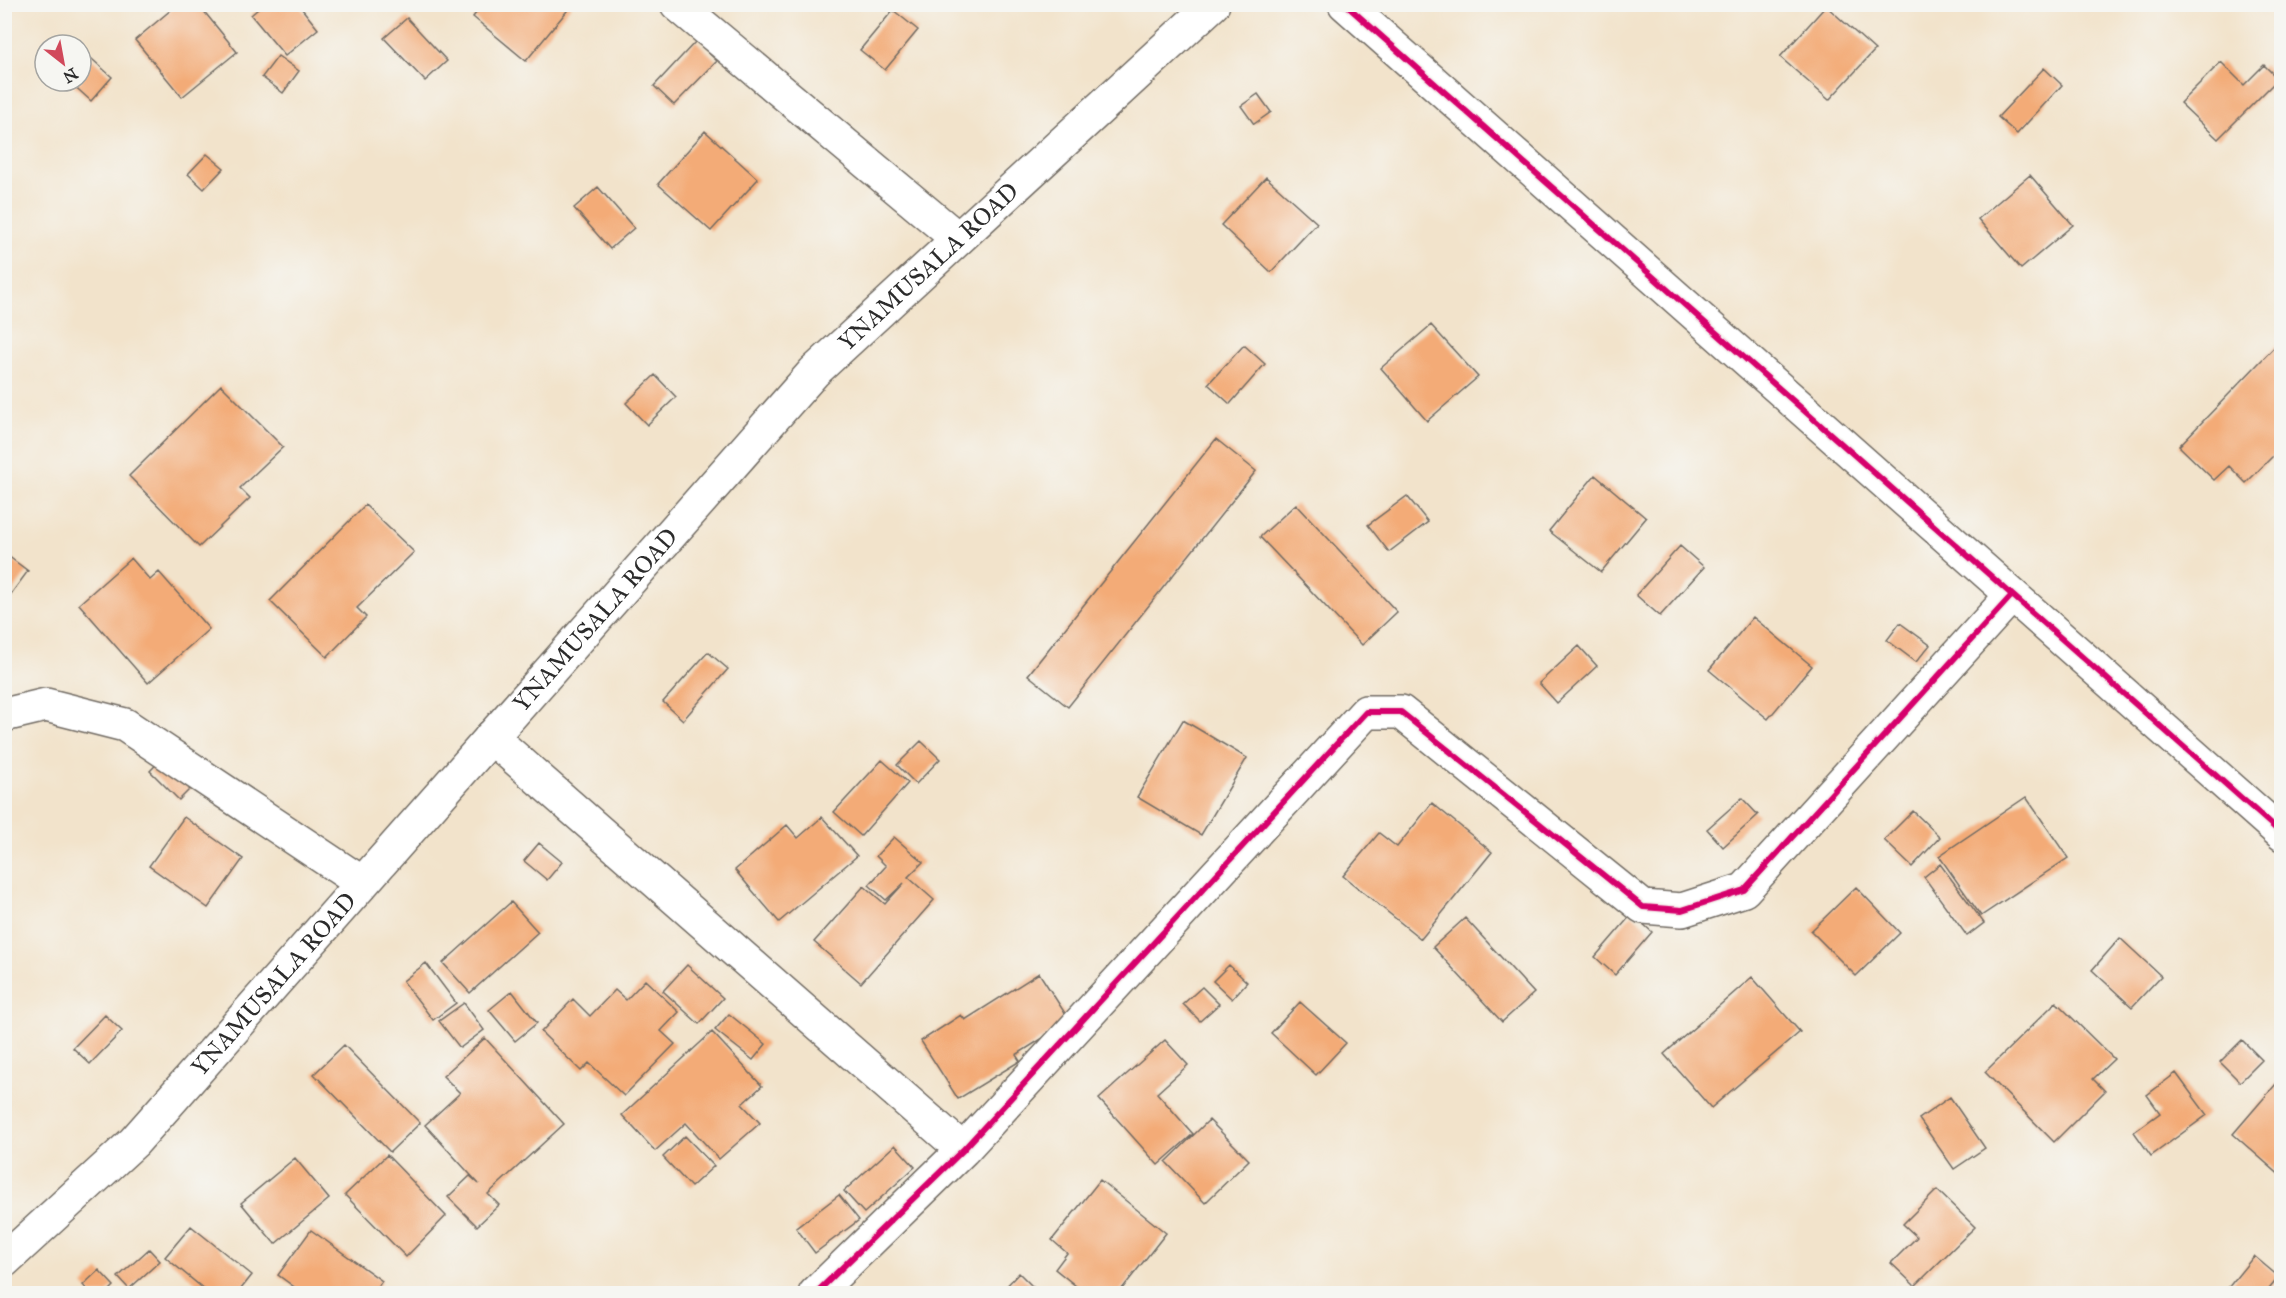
<svg xmlns="http://www.w3.org/2000/svg" width="2286" height="1298" font-family="'IM FELL Great Primer',serif">
<style>
.building{fill:#f3ab77}
.lines{fill:none;stroke-linecap:round;stroke-linejoin:round}
.minor-casing{stroke:#716b63;stroke-width:36}
.major-casing{stroke:#716b63;stroke-width:36}
.minor{stroke:#fff;stroke-width:33}
.major{stroke:#fff;stroke-width:33}
.cycleway-casing{stroke:#f6f6f2;stroke-width:10}
.cycleway{stroke:#d6006c;stroke-width:6}
.labels{text-anchor:middle;dominant-baseline:central;stroke-width:6;stroke-linejoin:round;paint-order:stroke}
.street-label{font-size:24px;fill:#2b2b2b;stroke:#f6f6f2}
</style>
<rect width="100%" height="100%" fill="#f6f6f2"/>
<filter id="ink" filterUnits="userSpaceOnUse"><feTurbulence type="fractalNoise" baseFrequency=".0167" numOctaves="2"/><feDisplacementMap in="SourceGraphic" scale="12" xChannelSelector="R" yChannelSelector="G"/><feConvolveMatrix kernelMatrix="1 2 1 2 8 2 1 2 1" color-interpolation-filters="sRGB"/></filter>
<filter id="wash" filterUnits="userSpaceOnUse"><feTurbulence type="fractalNoise" baseFrequency=".008" numOctaves="4" result="noise"/><feDisplacementMap in="SourceGraphic" scale="24" xChannelSelector="R" yChannelSelector="G"/><feGaussianBlur stdDeviation="1.35" result="paint"/><feColorMatrix in="noise" values="0 0 0 0 0 0 0 0 0 0 0 0 0 0 0 0 0 1.4 0 .05"/><feComposite in="paint" operator="in"/></filter>
<g filter="url(#wash)">
<rect width="100%" height="100%" fill="#f2e3cb"/>
<g id="blocks">
<path class="building" d="M178,4H198L237,52L182,97L135,40Z
M264,4H298L318,29L285,56L251,15Z
M483,4H569L571,6L526,61L473,17Z
M1826,6L1875,50L1829,100L1780,57Z
M893,10L918,30L885,70L860,50Z
M407,18L447,61L425,81L384,38Z
M696,41L717,61L674,105L654,86Z
M83,51L112,77L91,101L69,81H81V53Z
M278,56L299,71L283,93L262,77Z
M2221,62L2244,85L2264,65L2278,79L2218,139L2180,103Z
M2044,68L2062,85L2017,134L1998,117Z
M1258,94L1271,112L1254,124L1241,106Z
M705,131L758,179L711,231L658,184Z
M207,154L224,168L204,189L188,174Z
M2030,175L2073,225L2021,269L1978,219Z
M1266,177L1317,223L1271,272L1221,225Z
M598,187L634,228L610,249L574,208Z
M1431,325L1478,377L1427,421L1381,368Z
M2282,339V447L2246,483L2229,466L2214,480L2179,446Z
M1244,345L1265,364L1230,404L1208,384Z
M655,375L676,397L647,425L626,403Z
M221,385L283,447L240,488L250,498L199,547L129,476Z
M1216,439L1256,471L1068,707L1028,675Z
M1595,475L1646,518L1601,572L1549,531Z
M1407,496L1428,522L1389,552L1368,525Z
M1296,504L1397,612L1362,645L1260,537Z
M365,505L414,552L357,608L366,617L327,657L270,601Z
M1680,546L1704,567L1660,616L1636,595Z
M4,553L28,571L8,598L4,596Z
M131,558L150,580L159,572L209,629L148,683L79,604Z
M1753,617L1812,666L1768,719L1709,670Z
M1900,623L1930,645L1916,662L1887,640Z
M1579,646L1597,666L1557,703L1539,683Z
M708,652L728,669L683,720L663,702Z
M1183,720L1247,758L1201,835L1137,797Z
M921,741L940,759L916,784L897,765Z
M172,748L202,777L179,800L150,771Z
M882,760L908,783L861,836L834,812Z
M2026,797L2068,858L1981,916L1939,856Z
M1742,798L1758,815L1723,847L1707,829Z
M1432,803L1492,852L1421,939L1343,876L1379,833L1397,847Z
M1913,811L1940,837L1912,867L1884,840Z
M184,817L243,859L208,908L149,866Z
M822,817L857,856L779,922L735,870L787,825L798,838Z
M894,837L923,862L908,877L934,900L861,983L814,942L864,886L885,904L904,883L886,900L869,885L886,866L876,856Z
M539,843L562,862L547,880L524,861Z
M1940,864L1984,923L1967,936L1924,877Z
M1856,887L1900,933L1856,976L1811,931Z
M511,902L538,932L470,993L443,963Z
M1632,914L1652,932L1615,975L1595,957Z
M1465,918L1534,993L1502,1022L1433,947Z
M2120,938L2161,976L2132,1007L2092,970Z
M426,963L456,1003L433,1020L403,981Z
M687,965L723,998L699,1024L663,991Z
M1229,965L1247,982L1232,999L1213,981Z
M1039,973L1070,1021L1016,1055L1020,1061L958,1099L921,1041L961,1015L965,1020Z
M1752,977L1800,1032L1711,1108L1664,1054Z
M645,980L679,1012L661,1031L675,1044L624,1096L589,1063L581,1071L541,1032L573,999L590,1016L615,990L626,1000Z
M1202,987L1219,1004L1200,1021L1183,1004Z
M512,991L537,1023L515,1041L489,1010Z
M1300,1002L1346,1043L1316,1075L1271,1033Z
M2056,1002L2114,1059L2093,1079L2105,1091L2054,1142L1985,1072Z
M464,1003L484,1030L460,1048L439,1021Z
M729,1014L766,1044L753,1060L715,1030Z
M105,1015L122,1031L90,1064L73,1048Z
M712,1032L762,1086L742,1104L760,1123L719,1159L686,1123L655,1151L622,1115Z
M485,1038L564,1124L488,1194L499,1205L477,1226L448,1197L470,1176L479,1184L425,1125L460,1093L443,1076Z
M1165,1040L1188,1065L1157,1093L1193,1134L1158,1165L1099,1099Z
M2242,1040L2262,1060L2240,1082L2220,1062Z
M344,1045L420,1123L390,1152L314,1074Z
M2176,1073L2207,1115L2151,1156L2134,1132L2160,1113L2147,1095Z
M2276,1084L2282,1089V1177L2233,1134Z
M1950,1097L1985,1148L1954,1169L1919,1119Z
M1209,1120L1249,1160L1205,1203L1166,1162Z
M685,1136L714,1166L691,1187L663,1157Z
M895,1145L915,1167L864,1213L844,1191Z
M387,1155L446,1216L406,1257L345,1195Z
M295,1158L329,1199L275,1244L241,1203Z
M1100,1180L1166,1233L1118,1294H1086L1055,1269L1067,1253L1052,1240Z
M1937,1190L1975,1227L1915,1286L1891,1263L1917,1237L1903,1224Z
M839,1195L859,1220L815,1253L796,1228Z
M191,1226L252,1275L237,1294H210L165,1257Z
M311,1230L382,1281L373,1294H304L278,1275Z
M149,1249L160,1261L129,1289L118,1277Z
M2254,1256L2279,1277L2265,1294H2223Z
M99,1270L114,1286L106,1294H91L83,1285Z
M1019,1273L1040,1294H999Z"/>
</g>
</g>
<g filter="url(#ink)">
<use href="#blocks" fill-opacity="0" stroke="#716b63" stroke-width="1.5"/>
<g class="lines">
<g class="minor-casing">
<path id="minor" d="M677,4L958,239
M1345,4L2282,834
M4,715L46,705L125,725L362,883
M491,737L963,1150
M815,1294L963,1150L1366,712H1401L1643,907L1682,910L1744,890L2012,595"/>
</g>
<g class="major-casing">
<g id="major">
<path id="s1" d="M4,1261L134,1142L814,372L1213,4"/>
</g>
</g>
<use href="#minor" class="minor"/>
<use href="#major" class="major"/>
<g class="cycleway-casing">
<path id="cycleway" d="M1345,4L2282,834
M815,1294L963,1150L1366,712H1401L1643,907L1682,910L1744,890L2012,595"/>
</g>
<use href="#cycleway" class="cycleway"/>
</g>
</g>
<g class="labels">
<g class="street-label">
<text stroke="none"><textPath href="#s1" startOffset="1359">YNAMUSALA ROAD</textPath></text>
<text stroke="none"><textPath href="#s1" startOffset="873">YNAMUSALA ROAD</textPath></text>
<text stroke="none"><textPath href="#s1" startOffset="387">YNAMUSALA ROAD</textPath></text>
</g>
</g>
<rect width="2286" height="1298" fill="none" stroke="#f6f6f2" stroke-width="24"/>
<g transform="translate(63 63) rotate(149)"><circle r="28" fill="#f6f6f2" stroke="#a5a5a2" stroke-width="1.5"/>
<path d="M0-4.5L10 22L0 15L-10 22Z" fill="#d1495b"/>
<text y="-9" font-size="16" font-weight="bold" text-anchor="middle" fill="#2b2b2b">N</text>
</g>
</svg>
